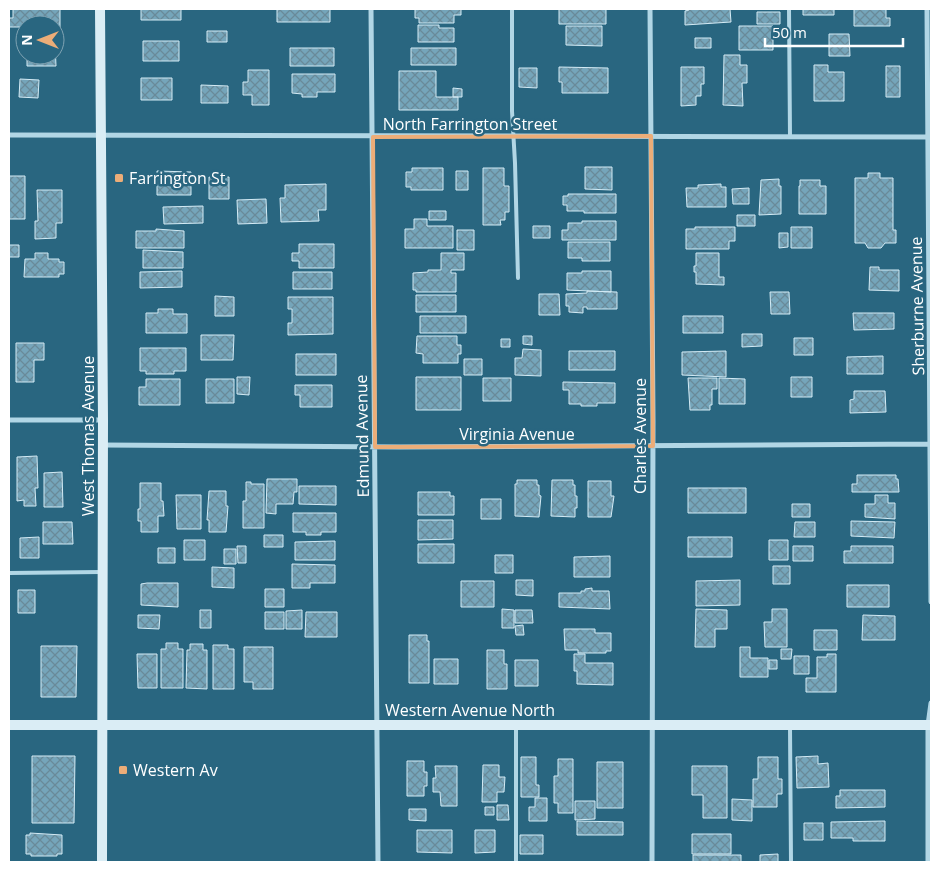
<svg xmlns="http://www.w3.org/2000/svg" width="940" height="871" font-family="'Open Sans',sans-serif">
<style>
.building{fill:url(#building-cross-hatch);stroke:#d4ebf5}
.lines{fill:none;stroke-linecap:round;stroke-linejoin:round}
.lane{stroke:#b1d6e5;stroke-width:4}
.street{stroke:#b1d6e5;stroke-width:5}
.secondary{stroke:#daedf5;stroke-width:10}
.marked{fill:none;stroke:#ecad78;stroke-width:4;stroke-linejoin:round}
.poi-dot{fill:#ecad78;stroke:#296680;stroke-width:2}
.labels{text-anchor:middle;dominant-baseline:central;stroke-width:5;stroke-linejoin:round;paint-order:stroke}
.street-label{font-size:16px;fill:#fff;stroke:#296680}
.poi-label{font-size:16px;fill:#fff;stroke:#296680;text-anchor:start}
</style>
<defs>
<pattern id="building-cross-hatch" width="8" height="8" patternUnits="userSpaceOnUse" patternTransform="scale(1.25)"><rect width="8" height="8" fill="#75a5ba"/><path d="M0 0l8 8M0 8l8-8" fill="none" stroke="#698a99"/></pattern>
</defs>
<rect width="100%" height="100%" fill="#296680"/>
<path class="building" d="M13,9H60V27H55V25H25V27H9V18H13Z
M141,9H181V20H141Z
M277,9H330V22H277Z
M415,9H461V15H454V23H419V18H415Z
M559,9H606V24H559Z
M689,9H730L731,22L685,25V11L689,10Z
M803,9H834V15H803Z
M854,9H886V18H890V26H854Z
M757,12H780V24H757Z
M418,25H439V28H454V42H418Z
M566,26H602V46L566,45Z
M739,26H773V50H739Z
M207,31H227V42H207Z
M829,34H849L850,56H829Z
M695,38H711V48H695Z
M143,41H179V61H143Z
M55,42L56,66H27V55H55Z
M290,48H334V66H290Z
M411,48H456V65H411Z
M724,55H740V65H747V83H742L743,106L723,105Z
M814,65H828V72H844V101H814Z
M886,66H900V97H886Z
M559,67L608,68V93H562V82H559Z
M681,67H704V84H701V96H696V105L681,106Z
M519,68H537V88L519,87Z
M248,70H269V105H252V95H243V82H248Z
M399,71H436V97H458V110H399Z
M292,74H335V92H317V97H302V94L292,93Z
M141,78H172V100H141Z
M20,79L39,80L38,98L19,97Z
M201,85L228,86V103H201Z
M453,88L462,89V97H453Z
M585,167H612V190L585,189Z
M412,168H443V190H411V187H406V172H412Z
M483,168H504V186H509V212H505V220H500L501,225H483Z
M157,171L191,172V195H157Z
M456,171H468V190H456Z
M868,173H880V178H893V230H896V243H885L881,248H868L865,243H855V178H868Z
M9,176H25V219H9Z
M209,177H229V199H209Z
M779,179V186H781V214L759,215L761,180Z
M800,180H820V186H826V214H799V186H800Z
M326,184V210H318L319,221L281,222L280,198H285V185Z
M721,184V187H726V207H687L686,188H698V185Z
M749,188V204H733L732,189Z
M37,190H62V223H56V238L35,239V221H38Z
M568,194H616V213H584V211H567V205H563V196H568Z
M266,199L267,223L238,224L237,200Z
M203,206V223L164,224L163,207Z
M429,211H446V220H429Z
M737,215H755V226H737Z
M414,219H427V226H453V248H405V229H414Z
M582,221H616V240H562V230H568V223H582Z
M533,226H550V238H533Z
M695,227H735V241H729V249H686V229H695Z
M791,227H812V248H791Z
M156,229L184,231V248H136V231H156Z
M457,230H474V250H457Z
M779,233H788V247L779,248Z
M568,242H610V261H582V258H568Z
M299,244H334V268H299V261H292V253H299Z
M9,245H19V257H9Z
M143,250L183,252V268H143Z
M35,253H48V259H59V262H64V274H59V277H24L25,259H35Z
M441,253H464V270H451V273H456V292H416V290H413V273L428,272V270H441Z
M696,253H719V277H724V285L696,284V272H694V266H696Z
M870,267H879V270H899V291L869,290Z
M182,271V287L140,288V272Z
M582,271H611V292L567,290V273H582Z
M293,272H332V289H293Z
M587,291L617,292V309H587V307H583V313L569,312V306H566V294L587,293Z
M770,292H789L790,314H771Z
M539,294H559L560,315H539Z
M416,295H456V312H416Z
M215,296L234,297V316H215Z
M288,297H333V334L288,335V323H292V309H288Z
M158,309H173V314H187V333H146V313H158Z
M853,313H894V329L854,330Z
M420,316H466V333H420Z
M683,316H723V333H683Z
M742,334H762V346L742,347Z
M201,335H234L233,360H201Z
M417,336H457V345H461V354H458V363H423V354L416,353Z
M523,336H532V345L523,344Z
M794,338H813V355H794Z
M501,339H510V347H501Z
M16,343H44V360H34V382H16Z
M140,348H186V371H174V374H146V371H140Z
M523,349L541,350V376L515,375V358H522Z
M569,351H615V370H569Z
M726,351V377L682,375V352Z
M296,354H336V375H296Z
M883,356V374H847V357Z
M464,359H482V375H464Z
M237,377H250L249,395L237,394Z
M416,377H461V410H416Z
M791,377H812V397H791Z
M483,378H511V401H483Z
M688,378H717V389H712V405H710V410H690Z
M719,378L745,379V404H719Z
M146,379H180V405H139V387H146Z
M206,379H234V403H206Z
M563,382L615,383V403H597V406H581V404H569V390H563Z
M295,385H332V407H300V395H295Z
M854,391H885L886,412L850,413V400L854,399Z
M37,456L38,488H35L36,506H24V500L17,501V457Z
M62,472L63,507H44V473Z
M857,475H896V479H898L899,492H852V484H857Z
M267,479H297V492H294L293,504H276V514L266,513Z
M517,480H537V485H539V495L541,496L539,517L515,516V484H517Z
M552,480H573V485H575V496H577V508H575V517L551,516Z
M588,481H611V496H614L611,517H588Z
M246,482H251V484H264V528H243V501H246Z
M140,483H161V501H163L164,516H158V532H141V521H138V509H140Z
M299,486H336V505L299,504Z
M688,488H746V513H688Z
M209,491H226V506H228L226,532H209V520H207Z
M418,492H450V496H454V515H418Z
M176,495H201V529H177Z
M875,495H888V503H895V519L865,517V504H875Z
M481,499H501V519H481Z
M792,504H810V517H792Z
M293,513H336V532H321V535H306V532H293Z
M418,520H453V539L418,540Z
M851,521L895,522L894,538L851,536Z
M43,522H72L73,544H43Z
M795,522H815V537H794Z
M264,535H283V547H264Z
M39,537V558H20V538Z
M688,537H732V557H688Z
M184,540H205V560H184Z
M769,540H788V560H769Z
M335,541V560H295V542Z
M418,544H454V563H418Z
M237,546H246V563H238Z
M793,546H813V561H793Z
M851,546H893V563H844V551H851Z
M158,548H175V563H158Z
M224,549H236V564H224Z
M495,555H513V573H495Z
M610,556V577H574V557Z
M292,564L335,565V583H310V588H292Z
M773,566H790V584H773Z
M212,567L234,568V588L212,587Z
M516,580H533V596L516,595Z
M740,580V605L696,606V581Z
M461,581H494V607H461Z
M147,583H178V607L141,605V584Z
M847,585H889V607H847Z
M592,588V591H609L610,609L559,607V593H581V591H585V589Z
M265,589H284V607H265Z
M18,590H35V613H18Z
M502,609L514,610V628H502Z
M696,609L727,610V629H715V647H695Z
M772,609H787V647H765L764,622H772Z
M200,610H211V628H200Z
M302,610V629H286V611Z
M515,610H532L533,623H515Z
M265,612H284V629H265Z
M306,612H337V637H305Z
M138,615H160L159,629L138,628Z
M863,615L895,616V640H862Z
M523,625L524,635H516L515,626Z
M564,629H595V633H611V651H606V653H578V650H565Z
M814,630H837V650H814Z
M409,635H427V641H429V683H409Z
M166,643H178V649H183V688H161V649H166Z
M190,644H203V650H207V689L186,688L187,650H190Z
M213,645H228V649H234V689H213Z
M41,646H77L76,697H41Z
M244,647H273V689H253V682H244Z
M740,647H750V658H768V677H740Z
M781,649H792L791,659H781Z
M487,650H504V664H507V689H487Z
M137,654H157V688H138Z
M574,654H585V663H613V685L577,684V671H574Z
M827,654H836V692H806V678H817V657H827Z
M794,656H809V674H794Z
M434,659H458V684H434Z
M515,660H538V686H515Z
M769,660H777V669H769Z
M32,756H75L74,823H32Z
M818,756V764L828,763L829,787L797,788L796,757Z
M521,757H536V785H539V797H521Z
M758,757H778V779H782V794H777V807H753V779H758Z
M558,759H573V813H558V803H554V776H558Z
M407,761H424V772H427V786H424V796H407Z
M597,762H623V808H597Z
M483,765H499V777H505L504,792H497V802H482Z
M435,766H457V806H441L440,792H433V778H436Z
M692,766H727V818H703V795H692Z
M840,790H885V807L836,808V796H840Z
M535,798H547V821H529V807H535Z
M732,799L752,800V821L732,820Z
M575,801H595V819L575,820Z
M497,805H508L509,820H497Z
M485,807H494V815H485Z
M409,809H426V821L409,820Z
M577,821L623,822V835H577Z
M885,821V841H853V838H831V822Z
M804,823H823V840H804Z
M417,830H452V853L417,852Z
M475,830H495V852L475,853Z
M30,833L62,835V854H57V856H31V854H26V835H30Z
M692,834H731V854H692Z
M520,835H543V854H520Z
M778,854V862H760V855Z
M693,855H741V862H749H693Z"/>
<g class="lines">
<path class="lane" d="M512,9V111L515,163L518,278
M789,9L790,137
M9,573L101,572
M516,725V862
M790,727L791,862"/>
<path class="street" d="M371,9L378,862
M650,9L653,421L652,862
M927,9L931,602
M9,135L931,137
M9,420H103
M103,445L400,447L931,444
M928,862V725L931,703"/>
<path class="secondary" d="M100,9L103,420L102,862
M9,725H931"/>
</g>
<path class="marked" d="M651,136L653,446L375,447L373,137Z"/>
<g class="poi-dot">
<rect x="114" y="173" width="10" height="10" rx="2.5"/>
<rect x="118" y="765" width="10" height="10" rx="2.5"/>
</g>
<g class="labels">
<g class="street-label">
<text x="470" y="124">North Farrington Street</text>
<text transform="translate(917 306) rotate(-91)">Sherburne Avenue</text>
<text x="517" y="434">Virginia Avenue</text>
<text transform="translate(88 436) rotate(-90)">West Thomas Avenue</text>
<text transform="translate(362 436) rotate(-91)">Edmund Avenue</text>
<text transform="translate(640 436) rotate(-90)">Charles Avenue</text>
<text x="470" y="710">Western Avenue North</text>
</g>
<g class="poi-label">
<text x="129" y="178">Farrington St</text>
<text x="133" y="770">Western Av</text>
</g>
</g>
<rect width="940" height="871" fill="none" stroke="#ffffff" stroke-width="20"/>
<g transform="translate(40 40) rotate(270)"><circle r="24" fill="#296680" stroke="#7fa3b3"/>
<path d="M0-4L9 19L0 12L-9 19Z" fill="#ecad78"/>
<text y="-8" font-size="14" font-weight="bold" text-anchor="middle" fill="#ffffff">N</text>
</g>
<path d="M765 38v8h138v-8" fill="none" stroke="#ffffff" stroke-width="2.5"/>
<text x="772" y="38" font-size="15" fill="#ffffff" stroke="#296680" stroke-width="4" paint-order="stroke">50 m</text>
</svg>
